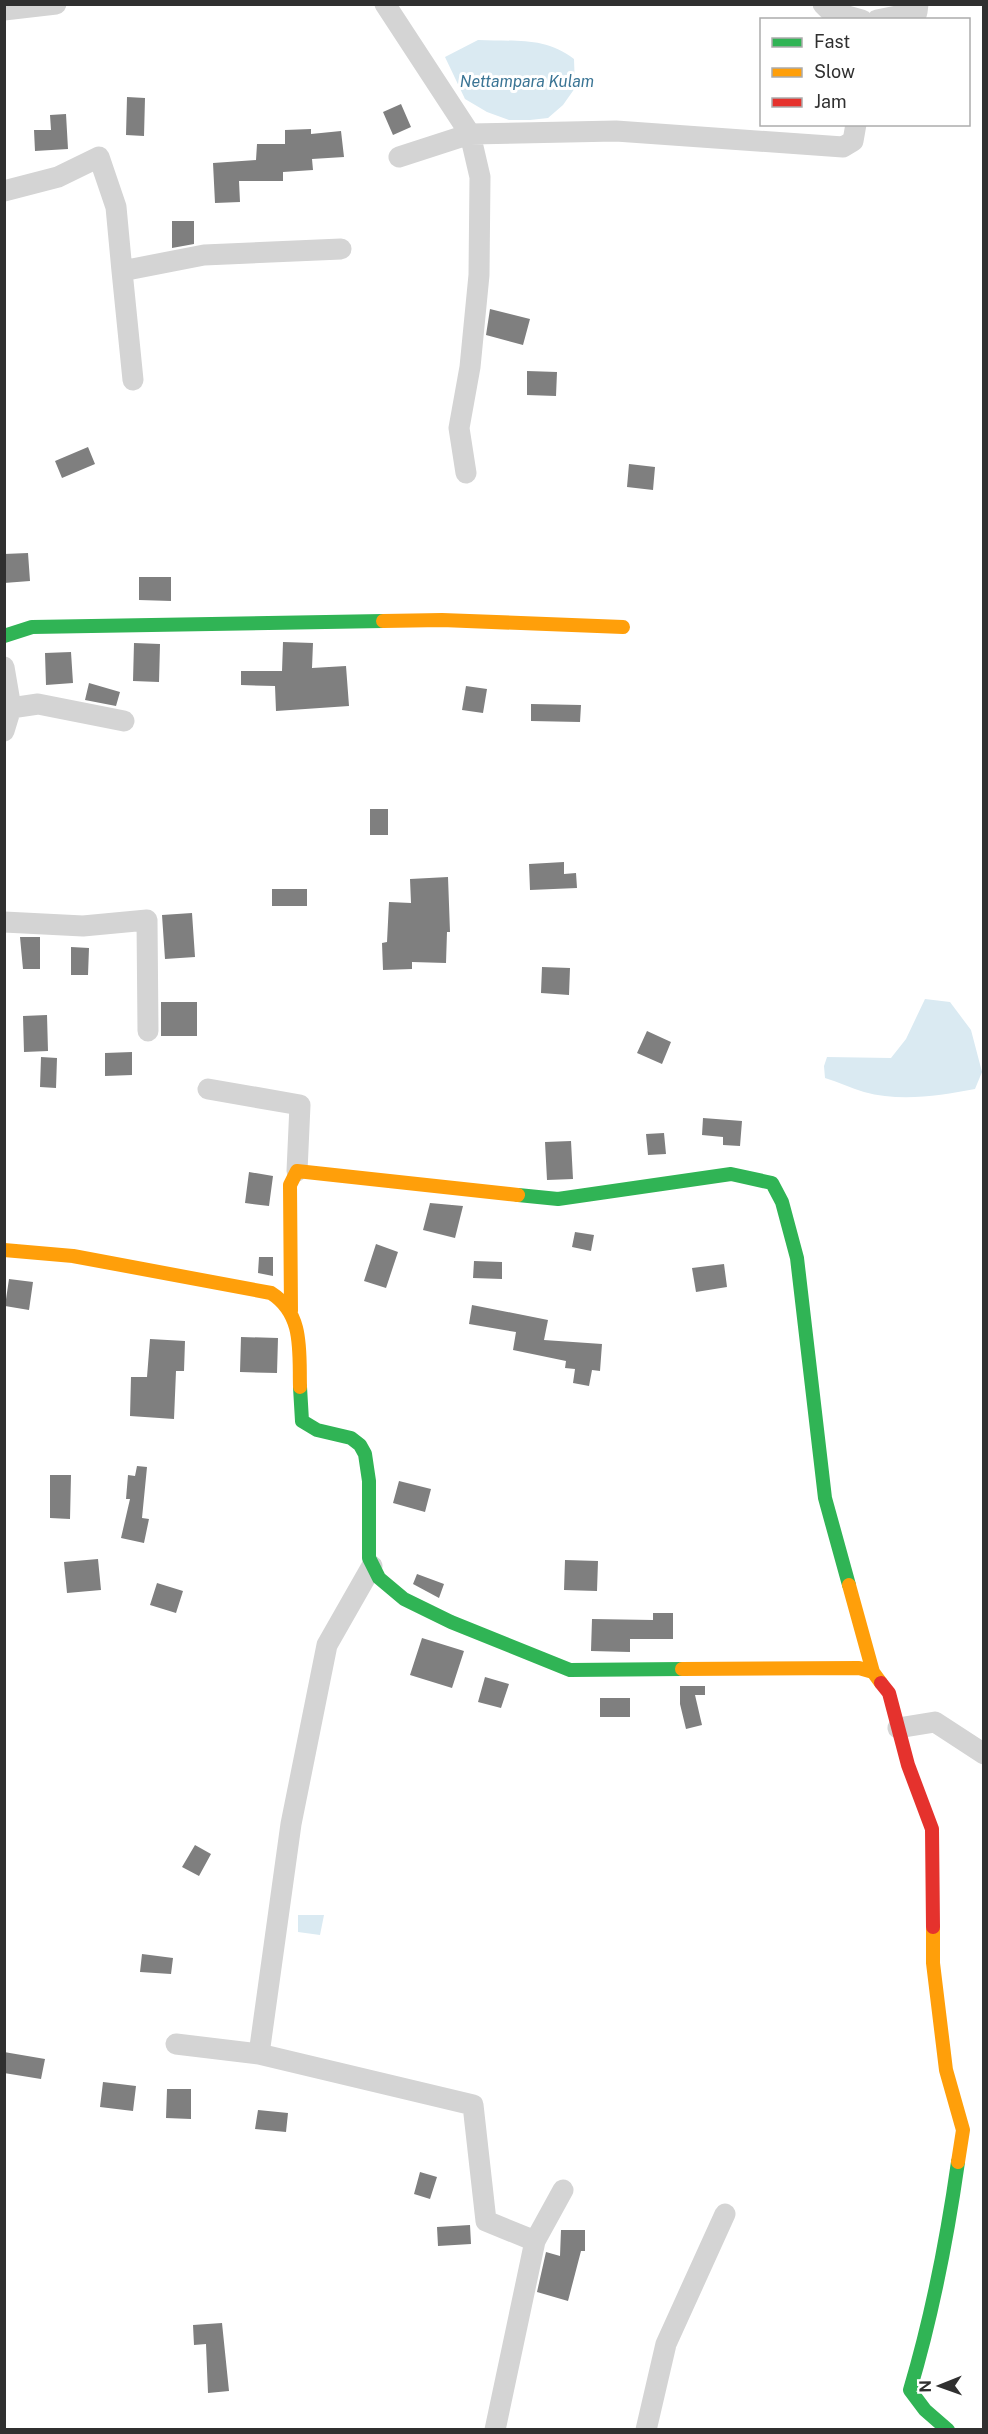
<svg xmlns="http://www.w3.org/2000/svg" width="988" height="2434" font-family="'Public Sans',sans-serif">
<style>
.water{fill:#daeaf2}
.building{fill:#7f7f7f}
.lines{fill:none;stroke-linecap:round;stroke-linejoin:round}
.street{stroke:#d4d4d4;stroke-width:21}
.fast{stroke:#30b455;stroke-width:14}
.slow{stroke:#ff9f0a;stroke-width:14}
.jam{stroke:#e5322d;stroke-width:14}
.labels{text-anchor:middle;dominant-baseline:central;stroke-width:6;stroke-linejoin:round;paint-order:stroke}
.water-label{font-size:16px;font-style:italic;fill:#3b7595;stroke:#fff}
</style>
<rect width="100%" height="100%" fill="#fff"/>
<path class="water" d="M478,40C514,42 544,36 574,59L575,88L563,105L548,118L530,120H509L487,112L465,99L445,57Z
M925,999L950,1002L971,1030L982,1072L975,1089C939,1096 900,1102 864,1092C851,1088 838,1082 825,1078L824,1066L827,1057L891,1058L906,1039Z
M298,1915H324L320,1935L298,1932Z"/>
<path class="building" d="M127,97L145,98L144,136L126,135Z
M401,104L411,127L393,135L383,112Z
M66,114L68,149L35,151L34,130H51L50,115Z
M311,129V134L341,131L344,157L312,159L313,170L283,172V181H239L240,202L215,203L213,163L256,160L257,144H285V130Z
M172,221H194V244L172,248Z
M490,309L530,319L523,345L486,335Z
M527,371L557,372L556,396L527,395Z
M88,447L95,464L62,478L55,461Z
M629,464L655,467L653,490L627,487Z
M28,553L30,581L4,583V554Z
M139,577H171V601L139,600Z
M283,642L313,643L312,668L346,666L349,706L276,711L275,686L241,685V671H282Z
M134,643L160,644L159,682L133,681Z
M71,652L73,683L46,685L45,653Z
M89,683L120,692L116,706L85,700Z
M466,686L487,689L483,713L462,710Z
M531,704L581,705L580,722L531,721Z
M370,809H388V835H370Z
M564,862V874L576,873L577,888L530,890L529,864Z
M448,877L450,932H447L446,963L412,962V969L383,970L382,943L387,942L389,902L411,903L410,879Z
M272,889H307V906H272Z
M192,913L195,957L165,959L162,915Z
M20,937H40V969H23Z
M71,947L89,948L88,975H71Z
M542,967L570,968L569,995L541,993Z
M161,1002H197V1036H161Z
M47,1015L48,1051L24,1052L23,1016Z
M647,1031L671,1042L662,1064L637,1053Z
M132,1052V1075L105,1076V1053Z
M41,1057L57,1058L56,1088L40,1087Z
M703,1118L742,1121L740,1146L723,1145V1137L702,1135Z
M664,1133L666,1154L648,1155L646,1134Z
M571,1141L573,1179L547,1180L545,1142Z
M249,1172L273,1176L269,1206L245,1203Z
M430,1203L463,1206L455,1238L423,1230Z
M575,1232L594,1235L591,1251L572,1247Z
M376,1244L398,1252L386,1288L364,1281Z
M259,1257H273V1276L258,1273Z
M474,1261L502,1262V1279L473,1278Z
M724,1264L727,1287L696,1292L692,1268Z
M9,1279L33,1282L29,1310L5,1306Z
M472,1305L548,1320L544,1340L602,1344L600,1371L592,1370L589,1386L573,1383L575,1369L565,1368L566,1361L513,1350L516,1332L469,1324Z
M241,1337L278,1338L277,1373L240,1372Z
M150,1339L185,1341L184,1371H176L174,1419L130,1416L131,1377H147Z
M137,1466L147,1467L142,1518L149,1519L144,1543L121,1538L130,1499H126L128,1475L135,1476Z
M50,1475H71L70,1519L50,1518Z
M399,1481L431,1489L425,1512L393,1503Z
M98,1559L101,1590L67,1593L64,1562Z
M565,1560L598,1561L597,1591L564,1590Z
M417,1574L444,1584L439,1598L413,1584Z
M157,1583L183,1591L176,1613L150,1605Z
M653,1613H673V1639H630V1652L591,1651L592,1619L653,1620Z
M422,1638L464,1651L452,1688L410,1675Z
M485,1677L509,1684L501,1708L478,1702Z
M680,1686H705V1695H695L702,1725L686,1729L680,1704Z
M600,1698H630V1717H600Z
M195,1845L211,1854L199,1876L182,1867Z
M142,1954L173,1958L171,1974L140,1972Z
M4,2052L45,2059L41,2079L4,2073Z
M103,2082L136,2086L133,2111L100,2107Z
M167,2089H191V2119L166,2118Z
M258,2110L288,2113L286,2132L255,2129Z
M420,2172L437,2177L430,2199L414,2194Z
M470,2225L471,2244L438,2246L437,2227Z
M561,2230H585V2251H581L568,2301L537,2292L546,2252L560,2256Z
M222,2323L229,2391L208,2393L206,2344L194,2345L193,2325Z"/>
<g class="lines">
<path class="street" d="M385,4L470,134L616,131L843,147L853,141L856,124
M823,4L830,11L862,20
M4,10L56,4
M877,20L917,12L918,4
M399,157L470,134L480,177L479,275L470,367L459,428L466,473
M4,191L58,177L99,157L116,207L122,271L204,255L341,249
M122,271L133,380
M4,667L11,708L4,731
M11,708L38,704L124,721
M4,922L83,926L147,920L148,1031
M208,1089L300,1105L297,1171
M898,1728L935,1722L984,1754
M176,2044L259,2054L291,1824L327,1645L372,1566
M259,2054L473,2105L486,2221L535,2241
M495,2430L535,2241L563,2190
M646,2430L666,2344L725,2214"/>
<path class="fast" d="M4,636L32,627L383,621
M518,1195L558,1199L731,1174L772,1183L782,1202L797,1258L825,1498L849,1585
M300,1387L302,1421L317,1430L351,1438L360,1445L365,1454L369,1481V1558L379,1578L404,1599L451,1622L570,1670L682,1669
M948,2430L925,2410L910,2390C932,2316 947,2239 958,2162"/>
<path class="slow" d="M383,621L442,620L623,627
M4,1250L73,1256L271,1293C304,1314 299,1351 300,1387
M291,1311L290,1185L297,1171L518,1195
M849,1585L873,1672
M682,1669L859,1668L873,1672L881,1683
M933,1927V1963L946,2070L963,2130L958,2162"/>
<path class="jam" d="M881,1683L889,1693L908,1765L932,1829L933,1927"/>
</g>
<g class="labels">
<g class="water-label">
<text x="527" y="81">Nettampara Kulam</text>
</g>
</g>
<rect width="988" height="2434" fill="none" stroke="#303030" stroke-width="12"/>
<rect x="760" y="18" width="210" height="108" fill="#ffffff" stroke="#acacac" stroke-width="1.5"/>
<rect x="772" y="38" width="30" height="9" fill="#30b455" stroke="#acacac" stroke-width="1.5"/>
<text x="814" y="48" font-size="18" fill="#303030">Fast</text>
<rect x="772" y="68" width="30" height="9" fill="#ff9f0a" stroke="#acacac" stroke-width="1.5"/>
<text x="814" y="78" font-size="18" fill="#303030">Slow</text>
<rect x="772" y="98" width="30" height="9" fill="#e5322d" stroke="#acacac" stroke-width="1.5"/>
<text x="814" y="108" font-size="18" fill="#303030">Jam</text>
<g transform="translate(940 2386) rotate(269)" stroke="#ffffff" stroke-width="4.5" paint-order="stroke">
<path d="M0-4.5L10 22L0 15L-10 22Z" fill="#303030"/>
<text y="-9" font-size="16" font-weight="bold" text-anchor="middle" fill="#303030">N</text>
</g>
</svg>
